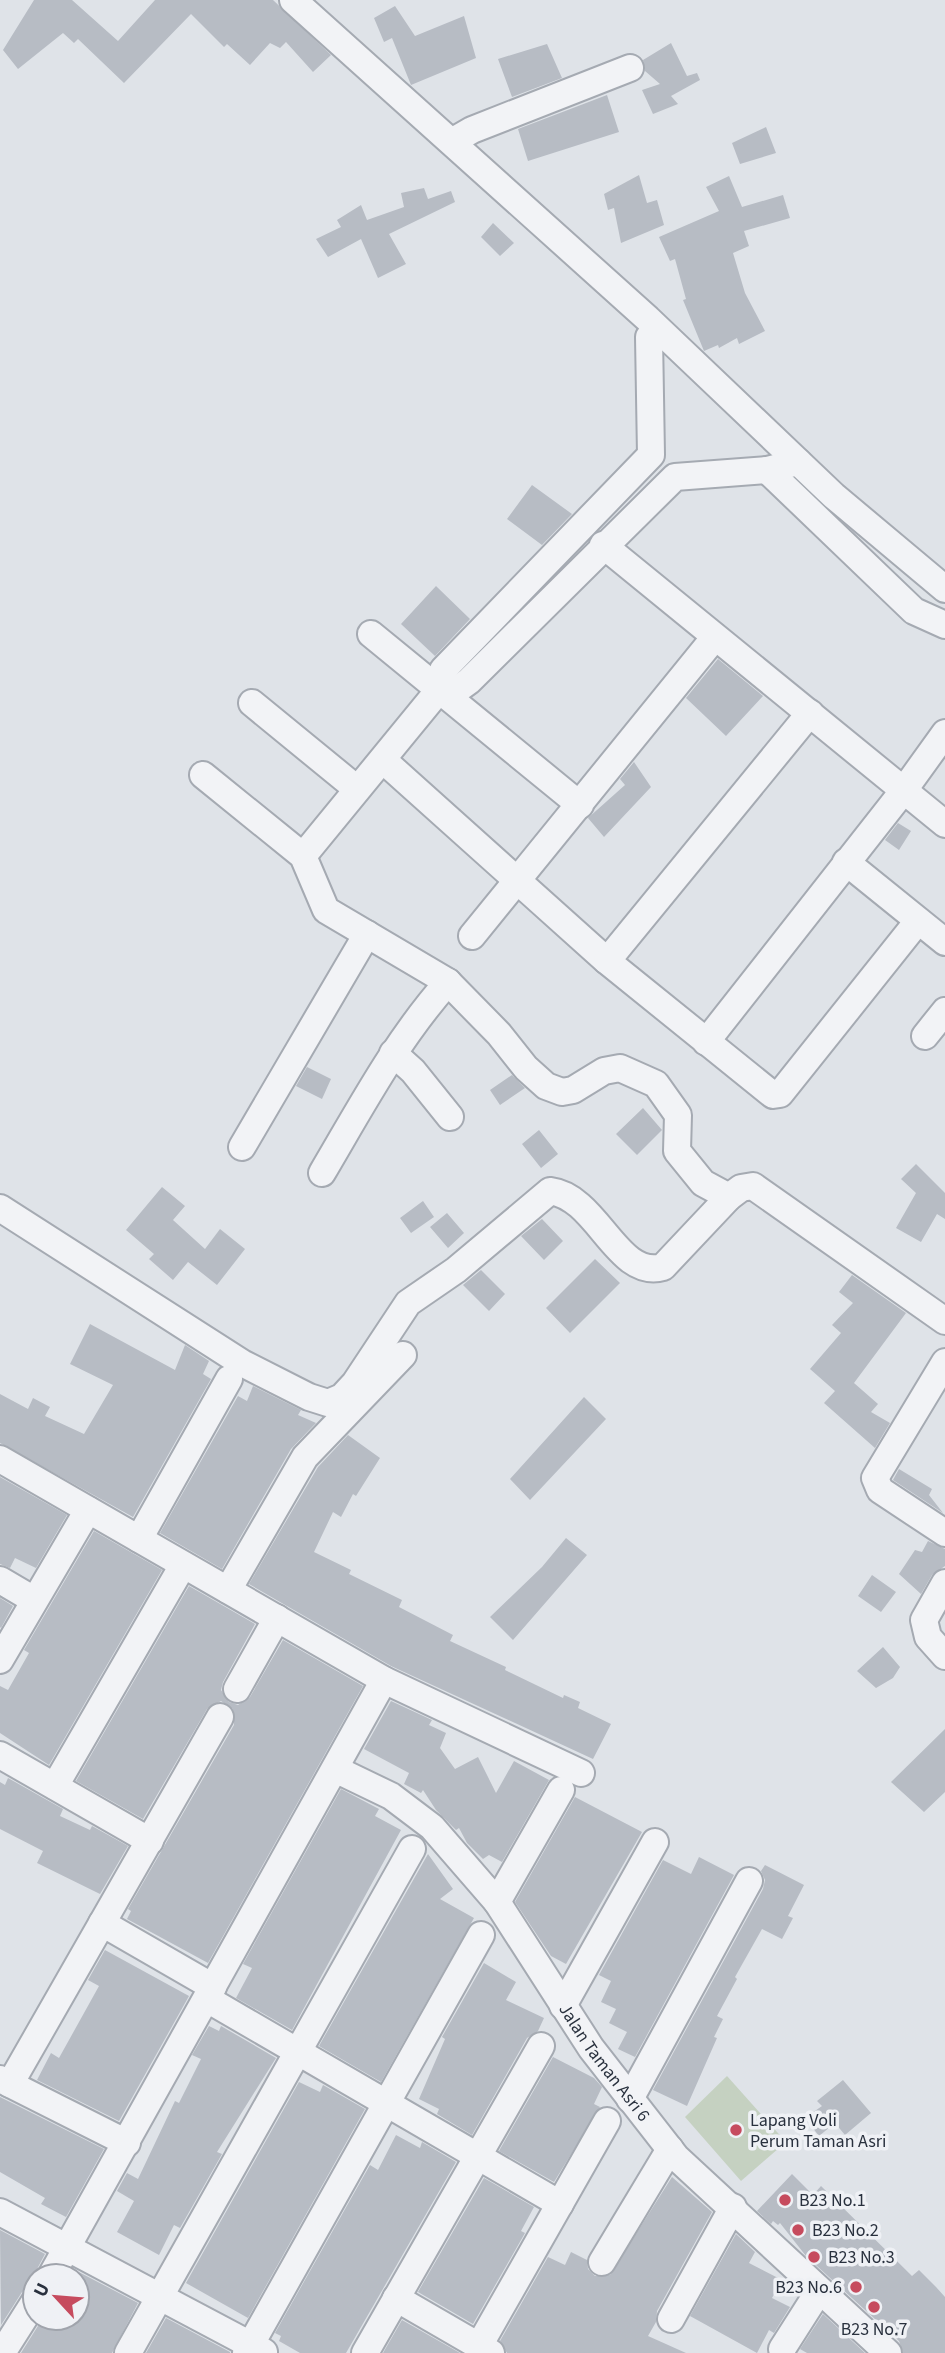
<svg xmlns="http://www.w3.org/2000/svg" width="945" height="2353" font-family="'Source Sans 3',sans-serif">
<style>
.green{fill:#c5d1c1}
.building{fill:#b7bcc4}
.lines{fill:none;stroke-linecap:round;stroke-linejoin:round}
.street-casing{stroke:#a5aab2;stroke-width:30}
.street{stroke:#f2f3f6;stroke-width:26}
.poi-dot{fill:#c64b5e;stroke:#eff1f5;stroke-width:2.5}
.labels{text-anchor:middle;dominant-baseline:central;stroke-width:7;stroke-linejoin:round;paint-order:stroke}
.street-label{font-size:18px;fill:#29313e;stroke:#eff1f5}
.poi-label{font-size:18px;fill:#29313e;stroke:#eff1f5;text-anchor:start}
</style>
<rect width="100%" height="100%" fill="#dfe3e8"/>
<path class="green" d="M727,2076L786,2142L741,2181L685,2117Z"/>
<path class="building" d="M34,0H72L118,41L155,0H273L331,55L313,72L286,42L280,48L270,43L250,65L227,44L224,47L191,14L124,83L78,39L74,43L63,33L18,69L3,50Z
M395,6L415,36L464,16L476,58L411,85L392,38L384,42L374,18Z
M671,43L687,76L697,73L700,80L671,96L678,104L653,114L642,90L660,84L645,71L643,60Z
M547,44L562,78L512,97L498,59Z
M607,95L619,132L528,161L518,129Z
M766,127L776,153L740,164L732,143Z
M639,175L647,203L657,200L664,225L621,243L614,208L608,210L604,194Z
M729,176L742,207L783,195L790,218L744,231L749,246L733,253L745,293L765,331L739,344L737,338L719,348L718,345L704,351L683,300L686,299L675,259L670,261L659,237L719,211L706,187Z
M424,188L428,199L451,191L455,202L389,234L406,264L378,278L361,239L328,257L316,239L341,227L337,220L361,205L367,220L404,207L401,193Z
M493,223L514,243L500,256L481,237Z
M532,485L572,514L542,545L507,519Z
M436,586L470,619L435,656L401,624Z
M718,659L763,696L726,736L686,698Z
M634,762L651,787L604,837L588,818L625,785L620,779Z
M898,823L911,831L899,850L885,840Z
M307,1067L331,1079L322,1099L296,1086Z
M512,1075L525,1088L500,1105L490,1090Z
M643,1108L662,1130L637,1155L616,1134Z
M539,1130L558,1154L541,1168L522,1144Z
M916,1164L945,1193V1219L937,1214L921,1242L896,1228L916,1193L901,1179Z
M162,1187L185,1206L173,1220L205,1249L220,1229L245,1249L217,1285L188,1262L173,1280L149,1259L154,1254L126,1230Z
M423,1201L434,1217L411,1233L400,1218Z
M447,1213L464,1233L448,1248L430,1227Z
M542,1219L563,1241L544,1260L521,1236Z
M595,1259L620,1283L570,1333L546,1308Z
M481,1270L505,1294L489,1311L463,1285Z
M852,1275L906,1313L854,1383L878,1404L871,1412L890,1423L875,1448L824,1403L835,1391L810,1369L841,1333L832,1325L853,1303L839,1292Z
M90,1324L175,1370L185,1345L209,1361L203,1374L211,1379L133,1517L0,1443V1394L28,1409L33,1398L50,1407L45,1416L84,1434L113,1385L70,1364Z
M253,1386L301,1410L298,1415L316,1423L291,1449L222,1569L160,1533L238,1396L247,1401Z
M584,1397L606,1419L530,1500L510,1479Z
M348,1435L380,1458L356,1496L353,1494L341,1517L333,1512L314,1552L351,1570L349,1574L402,1600L399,1607L453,1635L450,1641L506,1667L505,1670L563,1698L564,1695L580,1702L578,1708L611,1724L593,1759L391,1666L249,1584L318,1467Z
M899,1469L932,1489L929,1495L943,1513L893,1480Z
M0,1477L67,1515L36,1568L15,1558L10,1568L0,1564Z
M94,1531L162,1570L49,1765L0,1733V1686L8,1690L29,1653L24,1650Z
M566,1538L587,1555L513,1640L490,1617L542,1567Z
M928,1541L945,1549V1566L932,1575L921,1594L899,1574L915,1550L922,1552Z
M872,1575L896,1592L881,1612L858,1596Z
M189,1586L255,1624L223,1682L221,1690L229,1702L238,1705L250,1697L283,1640L363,1686L208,1963L127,1919L131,1911L128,1909L234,1725L233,1709L221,1701L207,1709L143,1819L76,1781Z
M0,1598L13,1606L1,1628L0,1627Z
M883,1647L900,1667L893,1678L876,1688L857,1671Z
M391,1701L432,1720L429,1725L446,1733L440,1748L455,1769L478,1757L496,1793L514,1761L549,1780L502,1862L489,1855L483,1859L467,1843L459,1828L456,1830L436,1810L423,1790L421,1793L404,1784L409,1773L364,1749Z
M945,1729V1792L924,1812L891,1782Z
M8,1778L63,1809L60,1816L90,1830L92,1826L128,1846L100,1894L37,1863L43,1851L0,1829V1782L5,1785Z
M341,1789L379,1809L375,1816L401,1830L292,2030L236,1998L252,1968L243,1964Z
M575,1797L642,1832L566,1964L551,1956L515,1902Z
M428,1854L453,1889L440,1899L474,1918L381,2082L319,2046Z
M699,1857L734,1875L635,2057L618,2049L627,2032L609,2023L616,2009L601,2002L611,1981L599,1975L663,1860L691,1874Z
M765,1865L804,1885L788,1916L793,1918L782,1939L762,1929L735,1977L737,1979L717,2016L723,2019L714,2037L717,2038L687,2106L653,2090L763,1889L765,1880L761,1871Z
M105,1950L189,1996L119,2121L37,2080L51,2053L59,2058L99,1986L88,1980Z
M484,1963L516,1982L506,2000L544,2018L538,2031L527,2038L472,2135L437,2114L439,2109L419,2099L445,2039L442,2037Z
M209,2026L219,2031L221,2026L276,2058L217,2152L222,2154L180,2228L174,2225L159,2255L117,2232L134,2201L117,2191L127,2173L138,2179L175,2101L179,2103L201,2059L192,2055Z
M553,2057L594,2078L602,2087L594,2104L600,2107L554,2182L499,2151Z
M843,2080L871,2113L845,2135L835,2123L819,2136L805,2118L822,2106L817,2101Z
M299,2082L320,2092L323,2085L365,2109L248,2318L186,2283Z
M0,2097L104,2149L66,2217L41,2204L45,2198L0,2172Z
M396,2135L420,2148L422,2142L456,2162L346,2353H300L279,2341L281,2336L275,2333L370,2165L378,2170Z
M792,2174L813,2195L821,2186L912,2276L919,2270L936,2287L945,2297V2353H903L899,2341L806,2256L780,2223L778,2225L773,2221L771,2224L757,2211Z
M672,2177L712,2212L657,2311L656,2322L648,2336L686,2353H507L500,2341L548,2257L565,2265L571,2252L587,2260L588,2269L595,2276L610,2275Z
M484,2178L534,2207L521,2231L525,2233L473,2324L418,2292Z
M0,2230L45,2254L37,2269L35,2285L22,2292L1,2325Z
M736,2234L755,2252L749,2263L782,2280L772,2298L790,2307L774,2333L769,2330L757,2353L690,2316Z
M73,2269L138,2303L112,2353H21L43,2318H77V2276H69Z
M823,2314L865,2353H807L800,2349Z
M166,2318L230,2352V2353H146Z
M402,2320L460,2353H383Z"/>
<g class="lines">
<g class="street-casing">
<g id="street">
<path d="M293,0L648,319L834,496L945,589"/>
<path d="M453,141L472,130L630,68"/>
<path d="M767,470L914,611L945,625"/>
<path d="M603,545L945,824"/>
<path d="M371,634L580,805"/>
<path d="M439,690L458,689L469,681L675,477L767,470L798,462"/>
<path d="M252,703L357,789"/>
<path d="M383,760L607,961L773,1095L780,1094L918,921"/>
<path d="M203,775L303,856L326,910L448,982L499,1034L526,1068L546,1086L562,1092L573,1090L604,1071L620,1068L656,1084L678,1115L677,1151L703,1183L729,1197"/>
<path d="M303,856L439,690L443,670L651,455L649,337"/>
<path d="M846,862L945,942"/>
<path d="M472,936L715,637"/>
<path d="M607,961L810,713"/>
<path d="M925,1036L945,1011"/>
<path d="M706,1042L904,790L945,733"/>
<path d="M393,1053L413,1071L450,1117"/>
<path d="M242,1147L367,934"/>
<path d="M322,1173C361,1107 397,1039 448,982"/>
<path d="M0,1208L242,1363L309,1397L328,1403L342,1397L355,1383L408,1303L456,1270L550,1191C598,1197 617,1280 663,1267L729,1197L741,1188L753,1186L945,1321"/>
<path d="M945,1362L875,1478L880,1490L945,1533"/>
<path d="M0,1459L384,1680L581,1773"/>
<path d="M139,1539L229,1379"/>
<path d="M0,1580L34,1600"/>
<path d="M945,1583L924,1620L928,1637L945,1656"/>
<path d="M228,1590L305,1457L403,1355"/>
<path d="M0,1660L88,1510"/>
<path d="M237,1689L277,1618"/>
<path d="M0,1755L150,1841"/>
<path id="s1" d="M335,1769L391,1796L432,1827L497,1902L591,2048L676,2157L888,2353"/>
<path d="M55,1786L183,1565"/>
<path d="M497,1902L561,1790"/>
<path d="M102,1923L213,1987"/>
<path d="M207,1999L560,2204"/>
<path d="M563,2006L655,1842"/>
<path d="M0,2079L127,2143"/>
<path d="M10,2084L220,1717"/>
<path d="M630,2099L749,1881"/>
<path d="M0,2212L264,2352"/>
<path d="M602,2262L670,2149"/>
<path d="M51,2276L384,1680"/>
<path d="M396,2298L491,2353"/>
<path d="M671,2319L733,2207"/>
<path d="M479,2346L607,2121"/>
<path d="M782,2349L819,2291"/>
<path d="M2,2353L35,2301"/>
<path d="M128,2353L412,1849"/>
<path d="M246,2353L481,1935"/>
<path d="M365,2353L541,2046"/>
</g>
</g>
<use href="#street" class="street"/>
</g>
<g class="poi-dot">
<circle cx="736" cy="2130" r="7"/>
<circle cx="785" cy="2200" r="7"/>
<circle cx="798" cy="2230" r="7"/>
<circle cx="814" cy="2257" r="7"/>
<circle cx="856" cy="2287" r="7"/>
<circle cx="874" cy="2307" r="7"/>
</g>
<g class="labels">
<g class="street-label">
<text stroke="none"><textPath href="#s1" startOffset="406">Jalan Taman Asri 6</textPath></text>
</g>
<g class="poi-label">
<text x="750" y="2120">Lapang Voli<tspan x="750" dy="21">Perum Taman Asri</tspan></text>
<text x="799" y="2200">B23 No.1</text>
<text x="812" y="2230">B23 No.2</text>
<text x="828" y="2257">B23 No.3</text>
<text x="842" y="2287" text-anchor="end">B23 No.6</text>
<text x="874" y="2329" text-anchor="middle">B23 No.7</text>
</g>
</g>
<g transform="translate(56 2297) rotate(296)"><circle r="33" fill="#eff1f5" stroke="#a0a4ac" stroke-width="2"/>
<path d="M0-5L12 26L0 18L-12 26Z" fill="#c64b5e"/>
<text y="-10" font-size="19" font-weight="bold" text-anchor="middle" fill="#29313e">U</text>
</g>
</svg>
